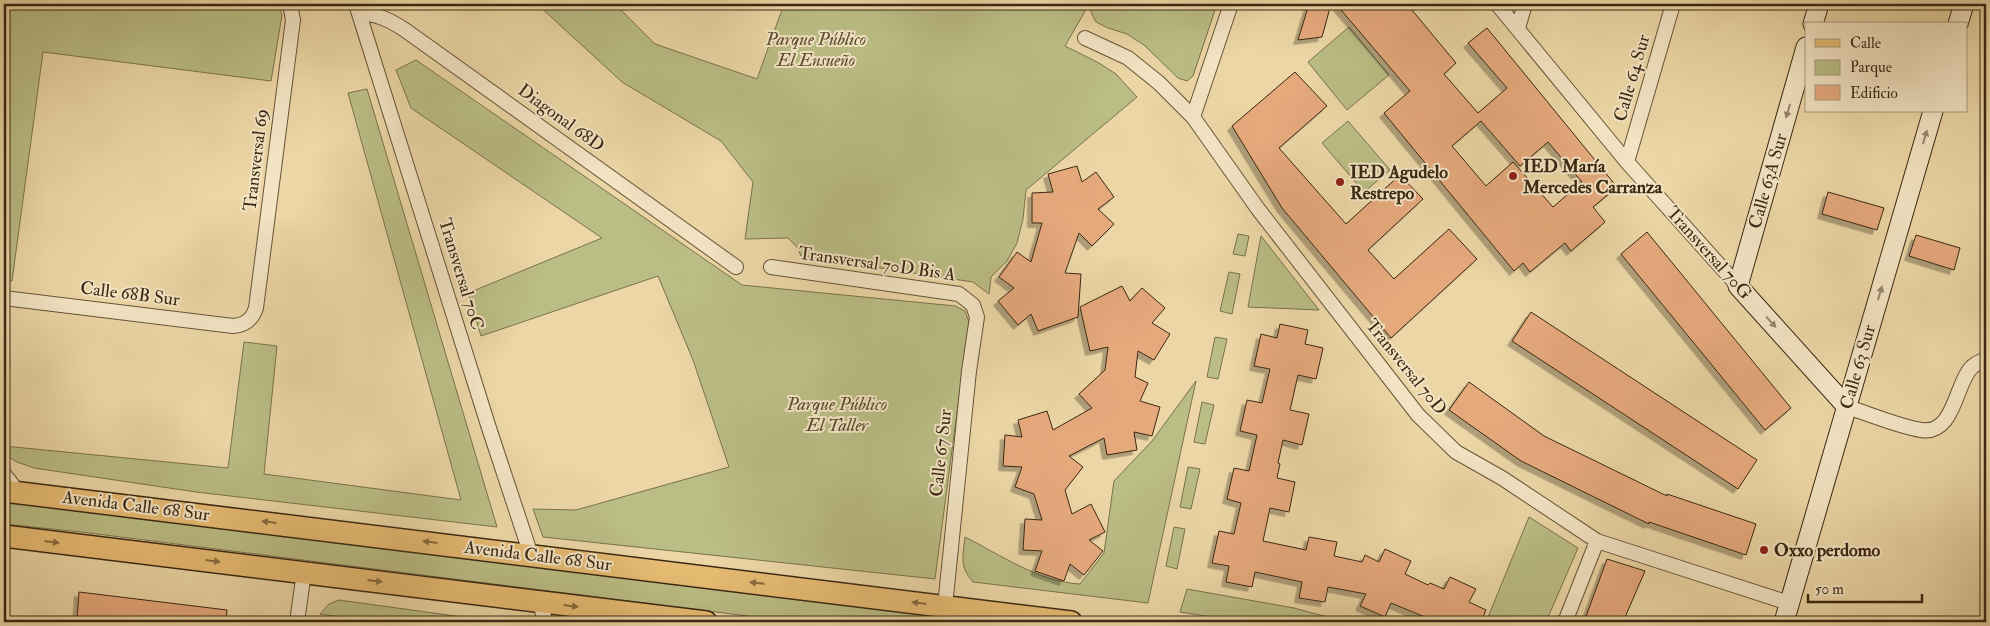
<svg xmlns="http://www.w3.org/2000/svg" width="1990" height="626" font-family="'IM FELL Double Pica',serif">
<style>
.green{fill:#babd84;stroke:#7a724c}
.building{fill:#e5a97c;stroke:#3a2813;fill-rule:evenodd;filter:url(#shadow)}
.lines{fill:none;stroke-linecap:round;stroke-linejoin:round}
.street-casing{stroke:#665438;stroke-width:16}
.secondary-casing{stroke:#3a2813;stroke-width:21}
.primary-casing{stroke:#3a2813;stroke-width:24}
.street{stroke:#f3e4c4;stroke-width:14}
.secondary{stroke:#f3e4c4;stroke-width:19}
.primary{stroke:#e6bb72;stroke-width:21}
.oneway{fill:#96866c}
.oneway2{fill:#876a3e}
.poi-dot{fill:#8f2418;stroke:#f3e4c4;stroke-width:2}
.labels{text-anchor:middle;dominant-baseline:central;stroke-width:4;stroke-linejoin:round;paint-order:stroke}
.park-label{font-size:18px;font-style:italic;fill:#5a4d2f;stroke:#f3e4c4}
.street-label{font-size:18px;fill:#3a2813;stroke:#f3e4c4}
.poi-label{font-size:18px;font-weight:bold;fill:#3a2813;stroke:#f3e4c4;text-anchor:start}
</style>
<defs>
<filter id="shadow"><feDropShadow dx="-4.5" dy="4.5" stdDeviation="0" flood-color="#0004"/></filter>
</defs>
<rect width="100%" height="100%" fill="#ecd6a5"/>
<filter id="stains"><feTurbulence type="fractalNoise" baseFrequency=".004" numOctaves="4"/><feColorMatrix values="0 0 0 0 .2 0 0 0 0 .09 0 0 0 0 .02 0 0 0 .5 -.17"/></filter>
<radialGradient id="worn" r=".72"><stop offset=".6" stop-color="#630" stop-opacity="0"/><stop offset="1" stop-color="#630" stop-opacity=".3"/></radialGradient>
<path class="green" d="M4,4H278L282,15L271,81L43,52L12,281L4,280Z
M537,4H615L655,44L757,79L784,4H1217L1193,76L1187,81L1178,78L1144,45L1127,34L1108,28L1096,22L1088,6L1065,46L1099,63L1116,74L1137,97L1026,190L1023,219L1017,243L1007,261L991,277L989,294L973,282L801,256L797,247L788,238L745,239L753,182L721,141L622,82Z
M1349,27L1389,75L1347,110L1308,62Z
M416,60L742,285L955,306L965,311L969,322L935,579L543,537L533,509L576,510L729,467L693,360L658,276L481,336L468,293L602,238L411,108L396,70Z
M367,89L497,527L196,492L34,468L17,462L9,457L4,446L228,468L244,342L277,346L264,474L461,500L348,93Z
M1348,121L1390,170L1364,192L1322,143Z
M1238,234L1249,236L1245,256L1233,254Z
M1261,236L1319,310L1248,307Z
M1229,272L1240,274L1232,314L1220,311Z
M1215,337L1227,339L1218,379L1207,377Z
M1196,381L1148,603L973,582C959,566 963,557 965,537C1001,555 1039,582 1080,584L1104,553L1114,481L1152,441Z
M1202,402L1214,405L1205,444L1194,442Z
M1188,467L1200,469L1191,509L1180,507Z
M4,500L987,622H795L81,532L4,524Z
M1529,517L1578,548L1546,622H1486Z
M1174,527L1185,529L1177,569L1166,566Z
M1187,589L1294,608L1346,622H1244L1180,612Z
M339,600L499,622H375L320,614L329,604Z"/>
<path class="building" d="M1309,4H1331L1322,37L1298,40Z
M1336,4H1407L1456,63L1444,74L1478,113L1507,88L1468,43L1487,28L1617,187L1593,207L1605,222L1571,251L1565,243L1530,272L1523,263L1514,271L1384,113L1410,91ZM1481,121L1520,166L1548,142L1582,182L1553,207L1513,162L1486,186L1452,146Z
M1295,72L1327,106L1279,148L1346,224L1400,175L1423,199L1368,250L1394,279L1449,229L1477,259L1391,338L1282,208L1232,126Z
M1077,166L1082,182L1096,172L1114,197L1098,209L1114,224L1092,246L1079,233L1065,273L1081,274L1078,317L1038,331L1031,314L1018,325L998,301L1014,288L999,277L1017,252L1031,262L1042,223H1032V193L1053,192L1048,174Z
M1828,192L1884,208L1877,230L1822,214Z
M1647,232L1791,408L1765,430L1621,254Z
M1916,235L1960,248L1954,270L1909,256Z
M1122,286L1130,301L1142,288L1165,308L1152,323L1170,334L1154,360L1138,351L1135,377L1148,383L1140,401L1160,407L1152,436L1134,432L1137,450L1107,455L1104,438L1069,456L1083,467L1065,490L1072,514L1091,504L1105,532L1089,540L1103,551L1084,575L1070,564L1064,581L1035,571L1042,551L1023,550L1025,519L1042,520L1034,494L1015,487L1022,467L1003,466L1005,435L1022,437L1018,420L1047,411L1053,430L1092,408L1079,394L1105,370L1108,347L1090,351L1080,307Z
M1531,312L1757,460L1738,489L1512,341Z
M1280,324L1308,330L1305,344L1323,348L1316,379L1298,375L1290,410L1309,414L1302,445L1283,440L1278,463L1280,464L1277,478L1295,482L1289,512L1270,508L1263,541L1306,550L1309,537L1337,542L1334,556L1362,562L1365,555L1379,562L1385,549L1411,561L1405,574L1428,585L1430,583L1444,589L1450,577L1476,589L1469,602L1486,610L1481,622H1437L1391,603L1385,617L1360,606L1366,594L1328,587L1325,602L1299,598L1302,582L1255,572L1252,587L1226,582L1229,566L1212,563L1219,531L1234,534L1241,503L1227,499L1234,468L1249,471L1257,435L1240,431L1247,400L1262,403L1270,369L1254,366L1261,334L1277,338Z
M1469,382L1544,436L1667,496V494L1756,524L1746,555L1649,522V524L1521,461L1449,410Z
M1607,559L1645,571L1623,622H1584Z
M79,592L227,610L226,622H93L77,620Z"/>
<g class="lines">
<g class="street-casing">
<path id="street" d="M356,4L488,425L531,555
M1497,4L1627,162L1738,286
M359,13C377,14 390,20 405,30L736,267
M1518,28L1525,4
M1085,38L1128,58L1159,83L1193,117L1258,209L1418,415L1456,452L1502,478L1597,541L1789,603
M1193,117L1231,4
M1627,162L1673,4
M771,267L959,294L973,305L977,317L969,371L945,606
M4,298L233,326C245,325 252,320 256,308L293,20L290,4
M1847,407C1870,414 1897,426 1921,430C1952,435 1955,391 1968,372C1972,365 1979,362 1986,359
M4,474L18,492
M539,602L546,622
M297,622L304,572
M1565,622L1597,541"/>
</g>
<g class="secondary-casing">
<path id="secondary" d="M1813,24L1819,4
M1958,24L1964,4
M1806,47L1738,286L1847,407
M1784,622L1933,111"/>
</g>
<g class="primary-casing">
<path id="primary" d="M4,491L1071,622
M4,536L706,622"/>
</g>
<use href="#street" class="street"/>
<use href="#secondary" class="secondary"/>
<use href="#primary" class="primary"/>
</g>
<defs><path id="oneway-solid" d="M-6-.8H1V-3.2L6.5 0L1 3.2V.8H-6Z" transform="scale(1.25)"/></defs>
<g class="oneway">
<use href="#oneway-solid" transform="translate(1788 111) rotate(106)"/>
<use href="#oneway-solid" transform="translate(1925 137) rotate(-74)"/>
<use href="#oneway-solid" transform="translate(1880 293) rotate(-74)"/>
<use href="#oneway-solid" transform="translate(1771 322) rotate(48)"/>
</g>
<g class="oneway2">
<use href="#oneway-solid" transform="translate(269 522) rotate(-173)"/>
<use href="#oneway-solid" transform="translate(52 542) rotate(7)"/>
<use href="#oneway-solid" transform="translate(430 542) rotate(-173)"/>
<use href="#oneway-solid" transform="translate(213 561) rotate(7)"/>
<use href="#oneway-solid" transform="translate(375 581) rotate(7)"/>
<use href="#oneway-solid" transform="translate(757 583) rotate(-173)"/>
<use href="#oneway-solid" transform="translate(919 603) rotate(-173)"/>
<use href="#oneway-solid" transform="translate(571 606) rotate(7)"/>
</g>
<g class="poi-dot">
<circle cx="1513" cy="176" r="5"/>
<circle cx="1340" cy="182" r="5"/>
<circle cx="1764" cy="550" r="5"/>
</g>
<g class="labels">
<g class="park-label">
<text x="816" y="39">Parque Público<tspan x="816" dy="21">El Ensueño</tspan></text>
<text x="837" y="404">Parque Público<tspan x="837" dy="21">El Taller</tspan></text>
</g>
<g class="street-label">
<text transform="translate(1632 78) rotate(-74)">Calle 64 Sur</text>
<text transform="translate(561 118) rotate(36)">Diagonal 68D</text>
<text transform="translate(256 160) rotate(-83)">Transversal 69</text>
<text transform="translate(1768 181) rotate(-74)">Calle 63A Sur</text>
<text transform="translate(1709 253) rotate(48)">Transversal 70G</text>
<text transform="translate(877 264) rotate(8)">Transversal 70D Bis A</text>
<text transform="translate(461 274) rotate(73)">Transversal 70C</text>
<text transform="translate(130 294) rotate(7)">Calle 68B Sur</text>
<text transform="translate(1406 367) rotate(51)">Transversal 70D</text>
<text transform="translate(1858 367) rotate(-74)">Calle 63 Sur</text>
<text transform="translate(941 453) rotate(-84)">Calle 67 Sur</text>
<text transform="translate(136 506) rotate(7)">Avenida Calle 68 Sur</text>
<text transform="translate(538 556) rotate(7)">Avenida Calle 68 Sur</text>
</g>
<g class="poi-label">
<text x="1523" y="166">IED María<tspan x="1523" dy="21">Mercedes Carranza</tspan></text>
<text x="1350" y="172">IED Agudelo<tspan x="1350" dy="21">Restrepo</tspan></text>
<text x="1774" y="550">Oxxo perdomo</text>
</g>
</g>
<rect width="1990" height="626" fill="none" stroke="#ecd6a5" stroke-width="20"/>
<rect x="5" y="5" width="1980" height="616" fill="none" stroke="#3a2813" stroke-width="2.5"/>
<rect x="10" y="10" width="1970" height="606" fill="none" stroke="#3a2813"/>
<rect x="1805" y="22" width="162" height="90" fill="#f3e4c4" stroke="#a9997d"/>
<rect x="1815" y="39" width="25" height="8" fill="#e6bb72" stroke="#a9997d"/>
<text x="1850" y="48" font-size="15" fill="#3a2813">Calle</text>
<rect x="1815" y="60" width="25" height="15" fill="#babd84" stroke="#a9997d"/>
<text x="1850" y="72" font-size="15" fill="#3a2813">Parque</text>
<rect x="1815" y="85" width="25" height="15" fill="#e5a97c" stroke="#a9997d"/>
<text x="1850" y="98" font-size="15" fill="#3a2813">Edificio</text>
<path d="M1808 594v8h114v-8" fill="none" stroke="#3a2813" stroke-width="2.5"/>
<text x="1815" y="594" font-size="15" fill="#3a2813" stroke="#f3e4c4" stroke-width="4" paint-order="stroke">50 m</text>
<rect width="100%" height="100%" filter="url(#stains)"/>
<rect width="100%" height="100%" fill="url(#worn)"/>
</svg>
